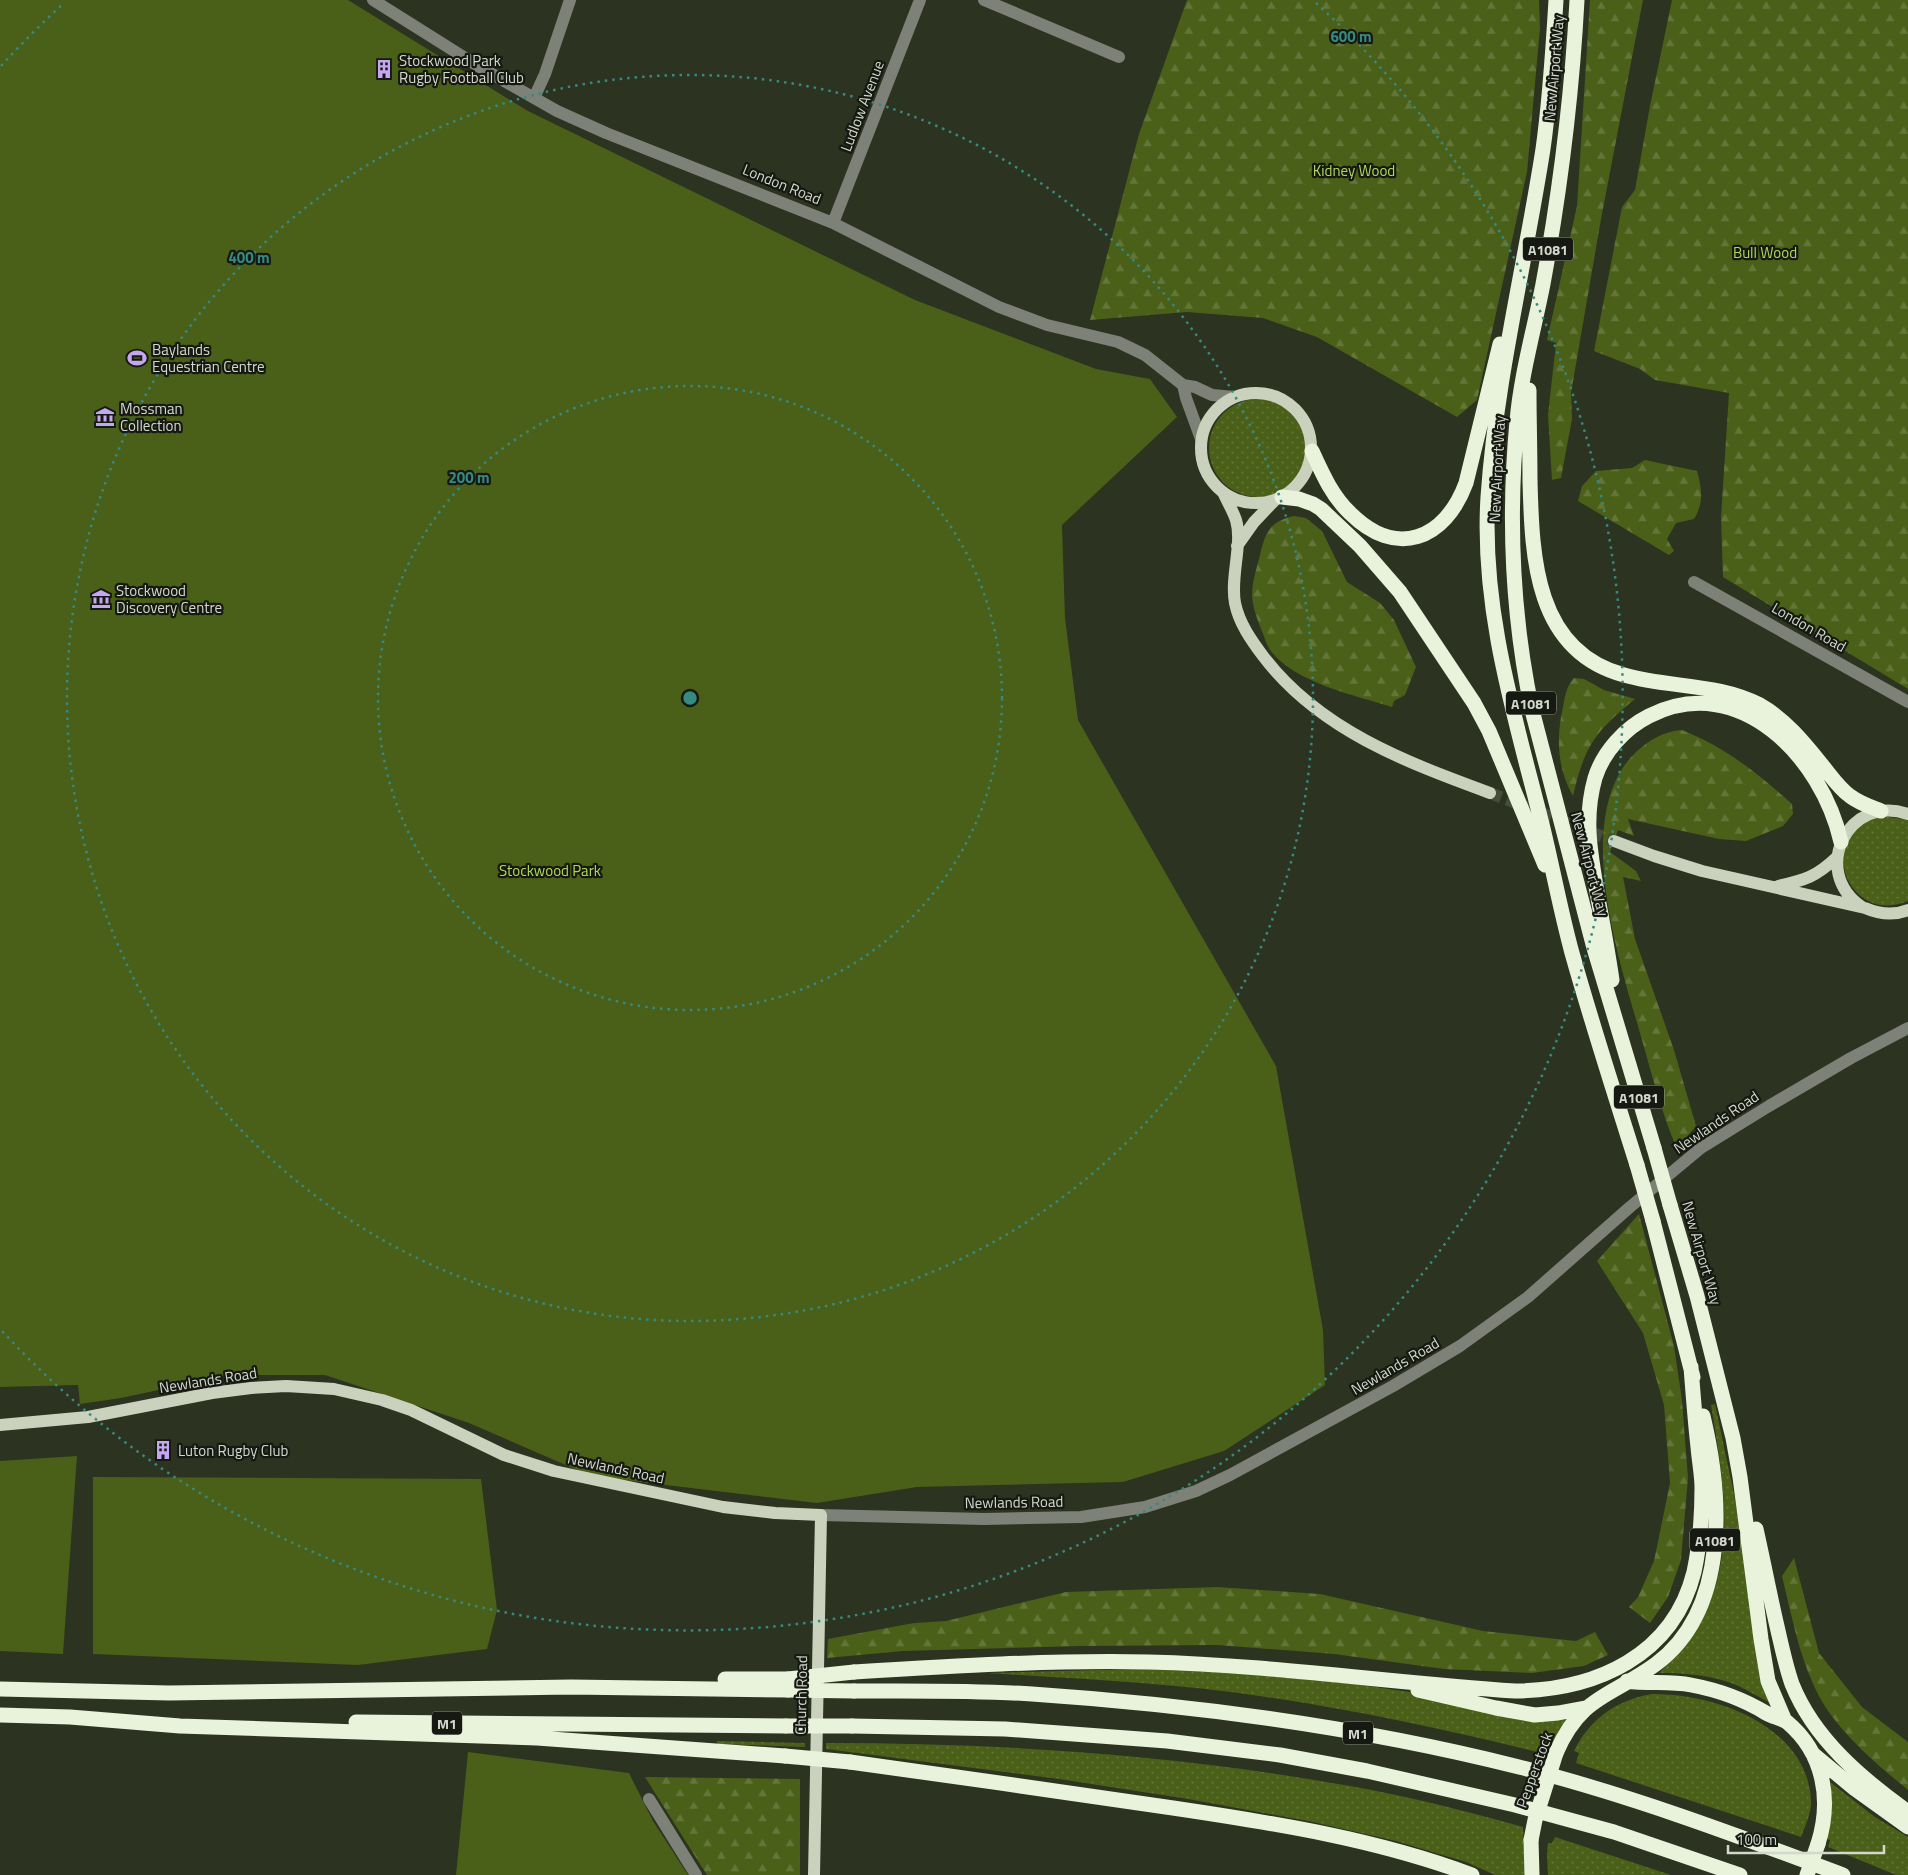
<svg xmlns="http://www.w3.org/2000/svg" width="1908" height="1875" font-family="'Titillium Web',sans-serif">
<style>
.grass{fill:url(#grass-dots)}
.forest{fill:url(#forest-firs)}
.park{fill:#4a5f18}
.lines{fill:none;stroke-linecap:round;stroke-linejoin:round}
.major-tunnel{stroke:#454c3a;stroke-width:12;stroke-dasharray:12 6;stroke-linecap:butt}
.minor{stroke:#7d8177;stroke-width:12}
.major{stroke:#cad2be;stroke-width:12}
.highway{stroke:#e9f2da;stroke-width:15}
.highway-bridge{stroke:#e9f2da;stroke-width:15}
.ring{fill:none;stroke:#368a81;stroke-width:2.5;stroke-dasharray:2.5 5}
.labels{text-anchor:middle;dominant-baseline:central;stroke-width:4.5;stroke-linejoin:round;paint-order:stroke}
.shield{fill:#161911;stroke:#9a9f94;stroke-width:1}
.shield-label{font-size:14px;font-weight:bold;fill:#d3d8cc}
.poi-label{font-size:15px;fill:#d3d8cc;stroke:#161911;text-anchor:start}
.street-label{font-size:15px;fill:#d3d8cc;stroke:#161911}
.park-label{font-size:15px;fill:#b0d95b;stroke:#161911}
.centre{fill:#368a81;stroke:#161911;stroke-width:2.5}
.ring-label{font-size:15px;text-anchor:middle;font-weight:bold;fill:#368a81;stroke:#161911;stroke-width:4.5;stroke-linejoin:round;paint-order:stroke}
</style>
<defs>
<pattern id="grass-dots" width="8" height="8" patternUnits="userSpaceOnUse" patternTransform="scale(1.25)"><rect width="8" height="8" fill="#4a5f18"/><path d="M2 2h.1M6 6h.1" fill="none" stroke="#637538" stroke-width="1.8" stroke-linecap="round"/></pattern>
<pattern id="forest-firs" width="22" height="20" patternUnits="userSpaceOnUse" patternTransform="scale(1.25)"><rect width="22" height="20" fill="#4a5f18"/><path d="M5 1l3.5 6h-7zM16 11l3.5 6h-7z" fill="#637538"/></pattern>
</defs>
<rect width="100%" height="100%" fill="#2c3320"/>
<path class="grass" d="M1209 448a49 49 0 1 1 98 0a49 49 0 1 1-98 0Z
M1883,816L1908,820V901C1850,925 1818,844 1868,821C1873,818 1878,817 1883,816Z
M1715,1404L1735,1499L1755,1631L1770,1703C1759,1697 1747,1690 1736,1685C1712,1675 1684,1673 1659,1673C1678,1654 1696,1634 1707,1609C1736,1544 1722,1472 1711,1405Z
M1172,1668L1347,1683L1570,1715L1545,1754C1453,1731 1360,1711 1266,1697C1173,1683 1080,1679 986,1673Z
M1652,1694C1715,1693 1807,1726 1811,1800C1812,1812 1805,1826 1801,1837L1576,1763L1579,1753L1574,1751C1590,1719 1616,1700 1652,1694Z
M717,1741L805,1743V1747L717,1744Z
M826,1743C1002,1743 1177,1755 1350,1786C1408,1796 1466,1811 1523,1827L1524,1853L1526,1875H1495L1466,1862L1396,1841L1313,1822L1188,1799L1059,1779L826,1749Z
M1830,1782L1875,1817L1908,1837V1875H1896L1828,1847L1830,1840L1827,1839L1832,1811Z
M1555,1837L1671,1875H1548L1547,1854L1548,1843H1552Z"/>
<path class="forest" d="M1187,0H1539L1540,28L1527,172L1477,400L1457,417L1317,337L1263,318L1187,312L1090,320L1139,134Z
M1590,0H1643L1601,219L1571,393L1572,419L1561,478L1552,480L1548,415L1556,343L1547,340L1577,206Z
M1672,0H1908V689L1723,577L1721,517L1729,393L1655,380L1640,369L1594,351L1622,207L1635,190L1650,106Z
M1645,460L1697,471C1702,489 1704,503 1694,519L1676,523L1667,539L1674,551L1669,555L1578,501L1582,486L1596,471L1632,468Z
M1294,516L1306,518L1322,531L1347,582L1380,603L1394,620L1416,667L1405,695L1394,701L1392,707C1354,695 1295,683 1270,650C1266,644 1264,635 1261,629C1249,598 1250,591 1259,559C1265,535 1267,522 1294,516Z
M1574,678L1584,679L1604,690L1635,699C1595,732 1585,745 1573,796C1557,768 1556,737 1563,707C1565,696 1566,687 1574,678Z
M1682,730C1727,748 1757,773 1792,804L1793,814L1783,826L1746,841L1719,839L1628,819L1634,836L1618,830L1610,852L1636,871L1641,881L1623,877L1635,939L1674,1050L1696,1126L1677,1149C1660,1109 1650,1067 1638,1026C1617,953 1572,813 1636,752C1649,740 1664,731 1682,730Z
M1639,1214L1674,1346L1682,1400L1688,1478L1681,1560L1668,1597L1650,1623L1629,1607L1638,1597L1654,1561L1670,1483L1664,1405L1643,1333L1597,1261Z
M1794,1558L1819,1653L1862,1707L1908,1742V1790C1874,1762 1832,1727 1814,1686C1798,1651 1791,1613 1782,1576Z
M1217,1587L1320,1594L1483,1631L1576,1641L1595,1632L1608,1655L1584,1666L1532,1673L1444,1669L1334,1654L1217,1645L1080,1646L903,1651L827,1658L828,1639L914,1623L946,1621L1066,1592Z
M645,1777L800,1779V1875H707Z"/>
<path class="park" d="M0,0H348L528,111L915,300L1096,369L1150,379L1177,417L1062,525L1065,618L1078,720L1276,1066L1323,1330L1325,1385L1224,1451L1123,1482L917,1487L817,1503L591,1476L469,1423L325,1375H229L121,1398L80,1404L78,1385L0,1387Z
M77,1456L63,1654L0,1651V1461Z
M93,1477L481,1479L497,1610L487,1649L358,1665L93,1654Z
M468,1752L629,1773L653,1821L688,1875H456Z"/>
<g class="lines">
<path class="major-tunnel" d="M1490,793L1614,841"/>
<path class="minor" d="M373,0L478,66L557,111L606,133L833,223L999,307L1047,325L1118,342L1145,355L1183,385L1195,387L1212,395L1234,397
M984,0L1119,57
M534,98L545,74L570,0
M833,223L920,0
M1183,385L1186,398L1201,439
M1694,582L1908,702
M821,1515L984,1519L1081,1517L1145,1507L1196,1491L1230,1475L1393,1386L1460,1346L1528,1297L1630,1207L1701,1148L1769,1106L1851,1058L1908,1028
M649,1799L696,1875"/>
<path class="major" d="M1201 448a55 55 0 1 1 110 0a55 55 0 1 1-110 0Z
M1223,492C1227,501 1233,511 1236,520C1243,544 1230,577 1235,603C1239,623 1251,640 1263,656C1319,730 1406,762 1490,793
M1237,546L1254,522L1274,501
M1614,841L1654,856L1702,871L1865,908C1879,914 1893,916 1908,910
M1778,886C1805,880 1816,877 1837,857
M1862,907C1809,871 1849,793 1908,814
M0,1425L88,1417L212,1393L251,1388L286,1386L334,1389L382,1400L411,1410L504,1455L554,1471L723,1507L775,1513L821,1515L814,1875"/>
<path class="highway" d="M1556,0C1553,50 1550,100 1543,149C1525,265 1496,380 1488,497C1481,607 1514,714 1541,820C1552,864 1560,909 1572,953C1592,1024 1615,1095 1637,1165
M1577,0C1572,95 1560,191 1543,284C1534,330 1521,375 1517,421C1508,518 1512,615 1532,710L1594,948L1654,1148
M1529,390C1529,421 1530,451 1530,481C1532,558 1535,651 1624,675C1669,688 1718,683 1760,705C1785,719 1805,744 1822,765C1831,776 1839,788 1850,796C1859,803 1871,807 1881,811
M1312,451C1322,473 1332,496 1350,513C1396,559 1445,540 1466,483L1500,344
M1282,497L1299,499L1313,504L1321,509L1360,546L1400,592L1474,703L1489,731L1545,865
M1612,980C1608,952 1603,925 1598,898C1591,856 1583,820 1595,778C1603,752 1625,728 1649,716C1740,670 1822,758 1841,842
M1670,1205L1697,1296L1733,1438L1740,1477L1761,1639L1768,1681L1785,1721
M1653,1221L1693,1377
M1756,1529C1763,1560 1769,1591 1776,1622C1781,1643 1785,1664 1792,1684C1814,1739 1862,1779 1908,1812
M854,1672C952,1666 1050,1660 1149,1662C1271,1665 1393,1683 1515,1691C1596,1690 1673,1656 1694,1572C1700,1544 1702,1516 1702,1488C1702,1475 1699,1460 1698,1447C1695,1420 1693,1393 1691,1367
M725,1679H788
M1627,1681C1648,1684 1670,1681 1691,1685C1718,1690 1743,1699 1766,1713C1772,1717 1781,1718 1787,1722C1824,1753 1832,1800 1818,1844
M0,1689L169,1693L571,1687L788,1690
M1418,1690L1496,1708L1535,1715L1558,1713L1585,1708
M854,1691C913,1691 973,1690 1032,1694C1195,1705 1360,1727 1519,1767C1630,1795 1736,1835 1843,1875
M0,1715L70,1717L180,1726L537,1738L785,1756
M356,1722L786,1726
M852,1726L1005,1729L1167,1741L1280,1755L1367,1771L1515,1805L1614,1832L1740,1875
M1556,1753C1581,1695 1611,1697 1656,1664C1730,1609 1722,1495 1703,1416
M1813,1754L1855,1789L1908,1827
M850,1762C958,1777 1065,1792 1173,1808C1274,1823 1376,1839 1472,1875
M1531,1840L1532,1875"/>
<path class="highway-bridge" d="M1654,1148L1670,1205
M1637,1165L1653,1221
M788,1679L854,1672
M788,1690L854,1691
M786,1726H852
M785,1756L850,1762
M1531,1840L1535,1820L1556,1753
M1807,1875L1818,1844"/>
</g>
<g class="ring">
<circle cx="690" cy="698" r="312"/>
<circle cx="690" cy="698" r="623"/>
<path d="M1 66A935 935 0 0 1 64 3M1316 3A935 935 0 1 1 1 1330"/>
</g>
<defs>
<g id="building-bare" transform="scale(1.5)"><path d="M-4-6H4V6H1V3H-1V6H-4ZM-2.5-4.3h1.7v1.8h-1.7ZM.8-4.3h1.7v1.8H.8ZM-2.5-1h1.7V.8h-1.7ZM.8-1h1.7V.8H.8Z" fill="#c5a6f0" stroke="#161911" stroke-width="2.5" paint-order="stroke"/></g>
<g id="stadium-bare" transform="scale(1.5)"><path d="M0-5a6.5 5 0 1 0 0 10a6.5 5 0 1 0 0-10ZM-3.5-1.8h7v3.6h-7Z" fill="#c5a6f0" stroke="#161911" stroke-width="2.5" paint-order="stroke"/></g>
<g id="museum-bare" transform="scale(1.5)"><path d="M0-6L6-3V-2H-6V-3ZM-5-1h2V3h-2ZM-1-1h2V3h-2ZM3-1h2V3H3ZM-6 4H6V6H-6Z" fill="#c5a6f0" stroke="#161911" stroke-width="2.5" paint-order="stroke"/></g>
</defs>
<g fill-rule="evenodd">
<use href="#building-bare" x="384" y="69"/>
<use href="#stadium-bare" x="137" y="358"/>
<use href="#museum-bare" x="105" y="417"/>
<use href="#museum-bare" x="101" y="599"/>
<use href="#building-bare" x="163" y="1450"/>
</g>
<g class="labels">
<g class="shield">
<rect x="1523" y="237.5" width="50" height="23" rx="4"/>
<rect x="1506" y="691.5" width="50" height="23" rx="4"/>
<rect x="1614" y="1085.5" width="50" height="23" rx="4"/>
<rect x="1690" y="1528.5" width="50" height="23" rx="4"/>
<rect x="432" y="1711.5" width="30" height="23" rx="4"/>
<rect x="1343" y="1721.5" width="30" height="23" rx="4"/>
</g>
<g class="shield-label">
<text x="1548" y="249">A1081</text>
<text x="1531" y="703">A1081</text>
<text x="1639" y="1097">A1081</text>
<text x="1715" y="1540">A1081</text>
<text x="447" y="1723">M1</text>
<text x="1358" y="1733">M1</text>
</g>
<g class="poi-label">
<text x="399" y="60">Stockwood Park<tspan x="399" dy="17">Rugby Football Club</tspan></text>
<text x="152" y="349">Baylands<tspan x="152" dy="17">Equestrian Centre</tspan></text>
<text x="120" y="408">Mossman<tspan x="120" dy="17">Collection</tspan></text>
<text x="116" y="590">Stockwood<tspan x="116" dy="17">Discovery Centre</tspan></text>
<text x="178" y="1450">Luton Rugby Club</text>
</g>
<g class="street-label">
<text transform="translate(1554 68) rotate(-85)">New Airport Way</text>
<text transform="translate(862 106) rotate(-69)">Ludlow Avenue</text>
<text transform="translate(782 184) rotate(22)">London Road</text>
<text transform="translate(1497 469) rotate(-87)">New Airport Way</text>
<text transform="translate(1809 627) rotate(30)">London Road</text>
<text transform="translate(1590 864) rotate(75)">New Airport Way</text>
<text transform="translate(1716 1122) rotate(-34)">Newlands Road</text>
<text transform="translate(1702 1253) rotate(74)">New Airport Way</text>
<text transform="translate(1395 1366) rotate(-30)">Newlands Road</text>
<text transform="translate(208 1380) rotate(-9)">Newlands Road</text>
<text transform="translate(616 1468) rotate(12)">Newlands Road</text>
<text transform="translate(1014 1502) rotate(-1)">Newlands Road</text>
<text transform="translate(801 1695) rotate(-89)">Church Road</text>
<text transform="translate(1534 1770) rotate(-70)">Pepperstock</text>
</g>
<g class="park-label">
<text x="1354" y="170">Kidney Wood</text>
<text x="1765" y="252">Bull Wood</text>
<text x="550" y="870">Stockwood Park</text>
</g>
</g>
<circle cx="690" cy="698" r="8" class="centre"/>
<g class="ring-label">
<text x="1351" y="42">600 m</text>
<text x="249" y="263">400 m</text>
<text x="469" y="483">200 m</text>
</g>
<path d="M1728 1845v8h156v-8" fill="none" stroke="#d3d8cc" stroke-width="2.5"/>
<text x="1736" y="1845" font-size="15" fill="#d3d8cc" stroke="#161911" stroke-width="4" paint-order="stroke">100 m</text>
</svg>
